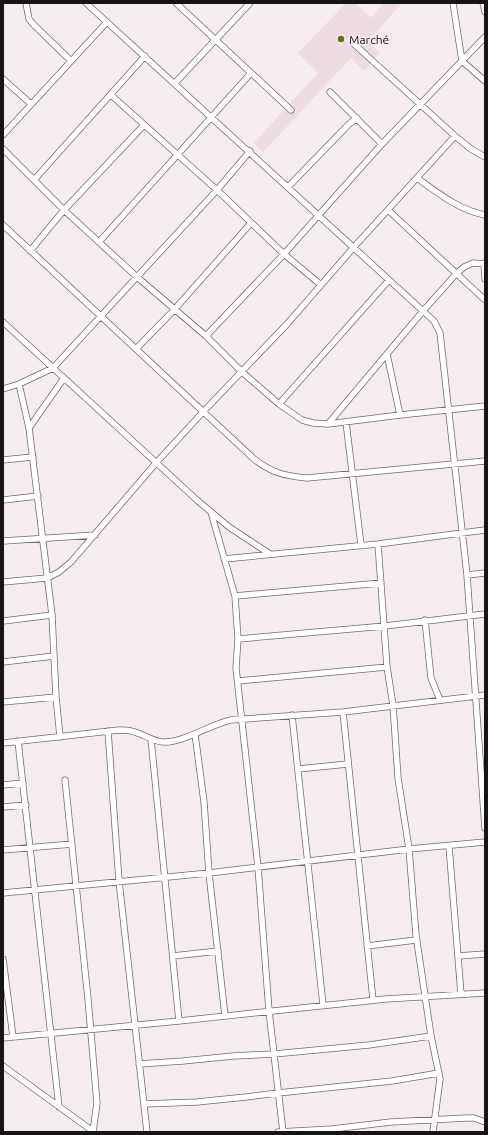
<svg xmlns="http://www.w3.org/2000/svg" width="488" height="1135" font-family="Ubuntu,sans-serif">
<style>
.built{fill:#eddde3}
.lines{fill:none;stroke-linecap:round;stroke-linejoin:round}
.minor-casing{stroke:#716b6d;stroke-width:7}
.minor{stroke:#fff;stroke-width:5.5}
.poi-dot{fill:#62701b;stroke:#f4ecef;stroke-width:1.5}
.labels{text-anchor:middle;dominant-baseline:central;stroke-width:3.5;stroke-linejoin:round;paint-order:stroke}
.poi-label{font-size:12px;fill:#161415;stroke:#f4ecef;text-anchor:start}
</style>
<rect width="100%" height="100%" fill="#f4ecef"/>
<path class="built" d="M346,3H355L371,18L384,3H402L371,38L372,46L380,53L364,71L351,58L263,152L254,143L318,73L298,53Z"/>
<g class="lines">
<g class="minor-casing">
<path id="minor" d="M26,3L29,19L33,24L71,61
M86,3L423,311L434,321L440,333L467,575L485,828
M176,3L291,110
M453,3L462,61L485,81
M483,3L485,12
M354,44L455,136L471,149L485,157
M3,79L31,104
M175,83L250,3
M330,92L382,144
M111,95L217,190L284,254L321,285
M3,135L107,22
M3,149L64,210L137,277L206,336L242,372L279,404L302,420L313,423L328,424L400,415L485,406
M417,178C438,193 459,210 485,215
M34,180L145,56
M288,187L349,124L357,118
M388,210L485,300
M3,225L254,459C272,473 285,476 307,478L485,461
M99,242L251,73
M30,251L64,210L144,125
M484,263L485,279
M3,322L198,501L229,527L270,554
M206,336L284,254L382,144L485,37
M136,349L174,310L251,223
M387,354L400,415
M19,384L29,428L52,615L56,697L60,737
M3,389L19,384L53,368L217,190L250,151
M279,404L389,280
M346,422L361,545
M328,424L423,311L456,274L464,267L473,263L485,264
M29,428L64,378
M3,460L33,457
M3,500L38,496
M211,512L235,596L238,639L236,668L258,867L269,1011L283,1132
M3,541L95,535
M378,544L387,667L393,705L398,778L409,849L416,935L431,1036L440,1079L433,1132
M224,559L378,544L485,530
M467,575L485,573
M3,582L47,578L59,572L71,562L156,463L203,412L288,323L354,247L455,136
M235,596L381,583
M425,620L431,678L440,700
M3,621L52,615
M238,639L385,626L485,614
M3,662L54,656
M238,681L387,667
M3,702L56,697
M343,712L373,1000
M292,715L323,1005
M108,731L119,881L147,1132
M195,734L204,802L209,873L225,1016
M151,739L179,1021
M18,741L59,1107
M3,743L119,730C123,730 127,730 131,731C142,733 151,741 163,742C183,743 211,724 231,720L343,712L485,695
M298,769L348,764
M65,780L88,999L97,1103L93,1132
M3,785L23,783
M3,807L26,805
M449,846L461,994
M3,850L72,844
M3,893L209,873L409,849L485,842
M367,946L416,940
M173,956L218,951
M458,956L485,954
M3,959L13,1037
M3,1038L179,1021L386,999L485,993
M139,1064L183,1061L233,1056L274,1054L369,1045L431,1036
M3,1066L94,1132
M144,1104L197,1102L246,1097L278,1093L392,1081L439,1073
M278,1132L332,1129L391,1122L466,1118H474L485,1122"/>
</g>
<use href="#minor" class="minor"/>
</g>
<circle class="poi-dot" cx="341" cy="39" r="4"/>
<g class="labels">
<g class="poi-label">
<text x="349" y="39">Marché</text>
</g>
</g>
<rect width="488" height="1135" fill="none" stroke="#161415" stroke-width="8"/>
</svg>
